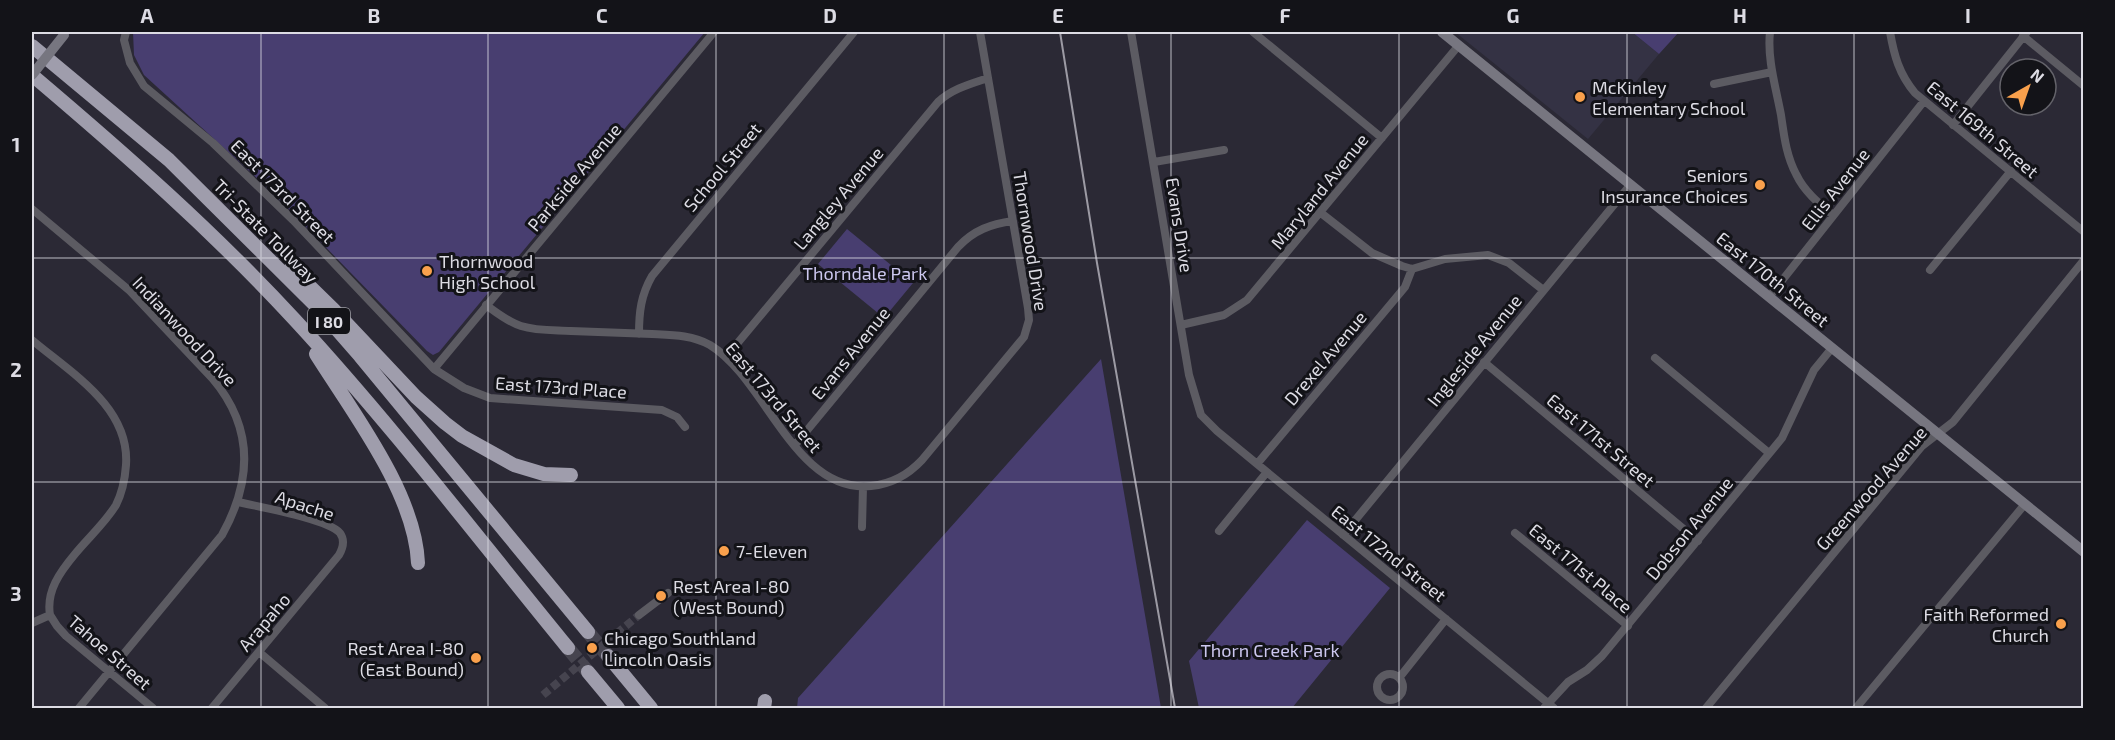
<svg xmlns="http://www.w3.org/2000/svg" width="2115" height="740" font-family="'Exo 2',sans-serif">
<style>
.built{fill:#343244}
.green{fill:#483e70}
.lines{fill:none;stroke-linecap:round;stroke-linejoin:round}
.street-tunnel{stroke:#46444f;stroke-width:8;stroke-dasharray:8 4;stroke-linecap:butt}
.highway-tunnel{stroke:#46444f;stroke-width:14;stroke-dasharray:14 7;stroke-linecap:butt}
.street{stroke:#5c5b62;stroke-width:8}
.secondary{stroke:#777680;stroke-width:10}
.highway{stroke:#9f9dac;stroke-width:14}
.rail{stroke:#9c9aa4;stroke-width:2}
.secondary-bridge{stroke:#777680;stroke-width:10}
.grid{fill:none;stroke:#dddce4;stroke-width:1.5;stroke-opacity:0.55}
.poi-dot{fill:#f9a04c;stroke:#131318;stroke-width:2}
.labels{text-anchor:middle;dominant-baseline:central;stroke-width:6;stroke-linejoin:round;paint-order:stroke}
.shield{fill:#131318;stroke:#a0a0a7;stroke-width:1.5}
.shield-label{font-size:16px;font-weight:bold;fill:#dddce4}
.poi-label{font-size:18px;fill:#dddce4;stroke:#131318;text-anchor:start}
.street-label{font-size:18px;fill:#dddce4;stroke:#131318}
.park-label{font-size:18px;fill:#ccc7ef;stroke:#131318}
.neatline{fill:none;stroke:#dddce4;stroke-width:2}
.grid-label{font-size:20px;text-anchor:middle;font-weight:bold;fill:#dddce4}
</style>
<rect width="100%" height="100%" fill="#2b2935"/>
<path class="built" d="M1455,32H1632L1659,54L1588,139Z"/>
<path class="green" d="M133,32H705L439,352L433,355L427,351L270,190L144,75L134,55Z
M1632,32H1679L1659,54Z
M847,229L913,283L884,318L818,264Z
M1101,359L1161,708H797L798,698Z
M1307,520L1390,588L1292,708H1199L1189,661Z"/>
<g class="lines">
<path class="street-tunnel" d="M543,695L639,615"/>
<path class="highway-tunnel" d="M588,632L608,656
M568,648L588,672"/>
<path class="street" d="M126,32L124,40L130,63L144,86L213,143L293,220L434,369L464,388L490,398L662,410L677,417L685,427
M1131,32L1189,375L1201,415L1217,431L1554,708
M1253,32L1382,138
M1770,32C1767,59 1776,88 1781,115C1784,135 1786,155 1796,174C1804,191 1818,203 1833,215
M1890,32C1894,55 1899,74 1915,93L2084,232
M2023,36L2084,86
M1714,84L1772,72
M1953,125L2027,32
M1154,162L1224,150
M32,209L130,291L212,378C254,427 252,481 222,535L79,708
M1321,213L1372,253L1402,266L1412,269L1445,259L1488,255L1509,263L1542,289
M1930,270L2011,171
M1769,297L1924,101
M486,305C497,313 508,322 521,326C537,331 554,330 571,331C598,332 625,333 652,334C672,335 692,335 710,345C766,379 795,494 871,486C891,484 908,475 922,460L1024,337L1029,320L1028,308L980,32
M1181,325L1224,315L1247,300L1459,45
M639,334C639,312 641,295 652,276L854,32
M32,340C71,373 130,407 126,465C125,479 122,493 116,505C105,523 88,538 75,554C60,572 46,591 50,615L32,623
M726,357L938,102C952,89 970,84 988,78
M1655,358L1769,453
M1484,362L1698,541
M434,369L714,32
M795,445L958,247C974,230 991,224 1013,221
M1257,464L1405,287L1412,269
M862,527L863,487
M1219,531L1267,472
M1515,533L1628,626
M1343,535L1631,184
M50,615L57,626L66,636L153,708
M639,615L668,593
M259,652L325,708
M1377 687a13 13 0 1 1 26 0a13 13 0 1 1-26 0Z
M1399,678L1446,619
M212,708L339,555C343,548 345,540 340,533C328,519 259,507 238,502
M1544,708L1568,682L1587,670L1602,656L1782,438L1814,370L1832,348
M1706,708L1922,446L1953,422L2084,260
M1856,708L2025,504"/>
<path class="secondary" d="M1442,32L2084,552"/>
<path class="highway" d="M32,46L169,160L318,308L360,356L588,632
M32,75C124,153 213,231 295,320C391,424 478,538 568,648
M291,268L334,310L416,397L445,423L462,436L514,465L544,474L571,475
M316,354C353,413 415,493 418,563
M608,656L651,708
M588,672L618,708
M764,708L765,701"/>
<path class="rail" d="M1060,32L1097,263L1175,708"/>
<path class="secondary-bridge" d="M32,75L64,35"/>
</g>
<path class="grid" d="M261,32V708M488,32V708M716,32V708M944,32V708M1171,32V708M1399,32V708M1627,32V708M1854,32V708M32,258H2084M32,482H2084"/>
<g class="poi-dot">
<circle cx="1580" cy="97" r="6"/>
<circle cx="1760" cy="185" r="6"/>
<circle cx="427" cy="271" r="6"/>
<circle cx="724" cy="551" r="6"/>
<circle cx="661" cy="596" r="6"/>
<circle cx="2061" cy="624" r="6"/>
<circle cx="592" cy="648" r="6"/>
<circle cx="476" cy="658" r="6"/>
</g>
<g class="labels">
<rect class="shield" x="308" y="308" width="42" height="26" rx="4.5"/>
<g class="shield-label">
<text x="329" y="321">I 80</text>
</g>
<g class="poi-label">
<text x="1592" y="87">McKinley<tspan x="1592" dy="21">Elementary School</tspan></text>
<text x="1748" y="175" text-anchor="end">Seniors<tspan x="1748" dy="21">Insurance Choices</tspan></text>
<text x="439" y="261">Thornwood<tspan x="439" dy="21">High School</tspan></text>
<text x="736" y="551">7-Eleven</text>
<text x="673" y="586">Rest Area I-80<tspan x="673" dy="21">(West Bound)</tspan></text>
<text x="2049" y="614" text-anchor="end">Faith Reformed<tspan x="2049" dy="21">Church</tspan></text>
<text x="604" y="638">Chicago Southland<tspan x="604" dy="21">Lincoln Oasis</tspan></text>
<text x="464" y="648" text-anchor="end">Rest Area I-80<tspan x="464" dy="21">(East Bound)</tspan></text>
</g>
<g class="street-label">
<text transform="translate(1983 129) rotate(40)">East 169th Street</text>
<text transform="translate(722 167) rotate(-50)">School Street</text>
<text transform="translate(574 177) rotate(-50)">Parkside Avenue</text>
<text transform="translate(1835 189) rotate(-52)">Ellis Avenue</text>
<text transform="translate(283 191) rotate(45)">East 173rd Street</text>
<text transform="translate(1319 191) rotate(-51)">Maryland Avenue</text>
<text transform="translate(838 198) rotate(-50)">Langley Avenue</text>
<text transform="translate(1180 225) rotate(81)">Evans Drive</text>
<text transform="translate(266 231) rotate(45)">Tri-State Tollway</text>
<text transform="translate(1031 241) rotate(81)">Thornwood Drive</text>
<text transform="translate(1773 279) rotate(39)">East 170th Street</text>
<text transform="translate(185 331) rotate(47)">Indianwood Drive</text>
<text transform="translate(1474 350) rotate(-51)">Ingleside Avenue</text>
<text transform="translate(850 353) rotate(-51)">Evans Avenue</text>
<text transform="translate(1325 358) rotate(-50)">Drexel Avenue</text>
<text transform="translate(561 387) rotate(4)">East 173rd Place</text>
<text transform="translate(774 397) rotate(50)">East 173rd Street</text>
<text transform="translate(1601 440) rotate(40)">East 171st Street</text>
<text transform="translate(1871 488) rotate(-49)">Greenwood Avenue</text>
<text transform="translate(305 505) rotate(18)">Apache</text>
<text transform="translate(1689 528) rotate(-51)">Dobson Avenue</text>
<text transform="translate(1389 553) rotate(39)">East 172nd Street</text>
<text transform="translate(1581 568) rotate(40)">East 171st Place</text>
<text transform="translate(264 622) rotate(-50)">Arapaho</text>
<text transform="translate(110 652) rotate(41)">Tahoe Street</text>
</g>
<g class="park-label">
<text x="865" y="273">Thorndale Park</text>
<text x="1270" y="650">Thorn Creek Park</text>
</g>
</g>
<rect width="2115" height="740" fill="none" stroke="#131318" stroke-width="66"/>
<g transform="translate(2028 87) rotate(40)"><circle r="28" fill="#131318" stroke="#64636a" stroke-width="1.5"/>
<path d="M0-4.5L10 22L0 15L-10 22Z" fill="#f9a04c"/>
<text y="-9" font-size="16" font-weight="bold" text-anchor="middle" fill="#dddce4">N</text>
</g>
<rect x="33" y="33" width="2049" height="674" class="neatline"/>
<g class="grid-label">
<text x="147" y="23">A</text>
<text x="374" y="23">B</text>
<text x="602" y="23">C</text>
<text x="830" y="23">D</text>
<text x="1058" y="23">E</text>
<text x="1285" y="23">F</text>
<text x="1513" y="23">G</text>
<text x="1740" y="23">H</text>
<text x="1968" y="23">I</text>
<text x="16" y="152">1</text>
<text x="16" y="377">2</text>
<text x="16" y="601">3</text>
</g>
</svg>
